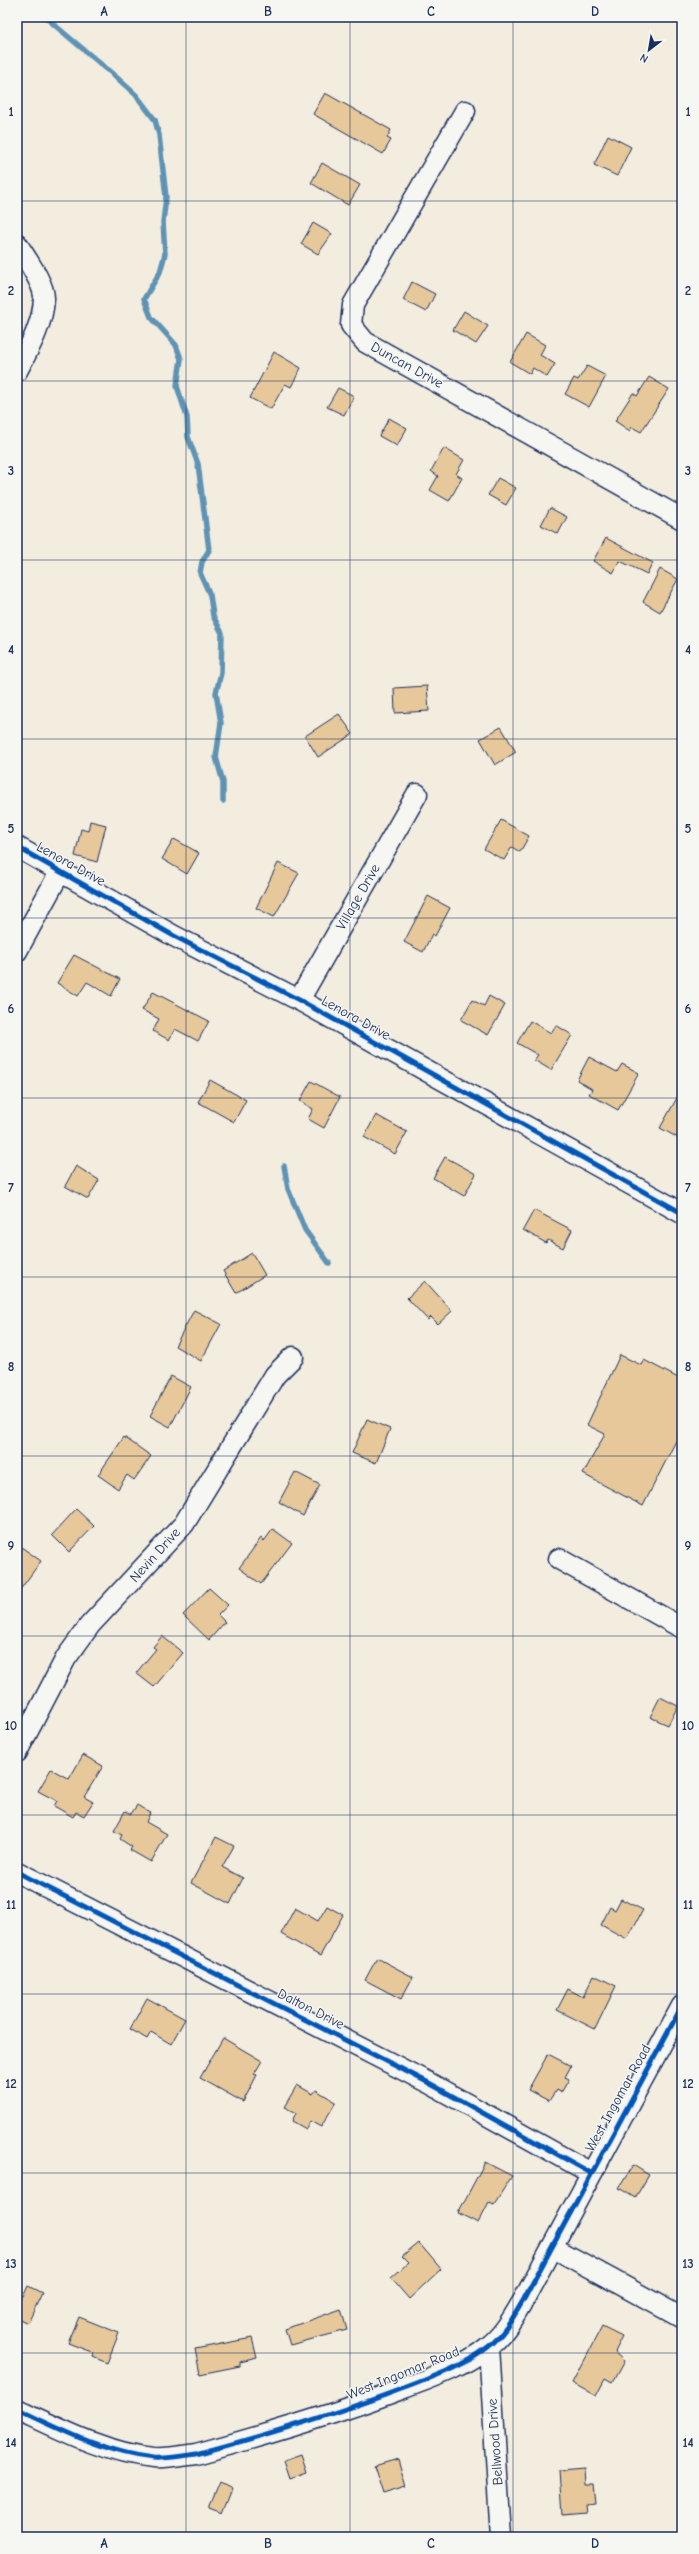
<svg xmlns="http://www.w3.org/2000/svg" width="699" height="2554" font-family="'Comic Neue',sans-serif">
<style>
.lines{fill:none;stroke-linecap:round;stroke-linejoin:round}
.stream{stroke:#5f93b4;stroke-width:5.5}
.building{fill:#e7c89a;stroke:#1b2f5e}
.minor-casing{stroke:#1b2f5e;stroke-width:23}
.minor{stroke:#f6f6f2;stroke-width:20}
.cycleway-casing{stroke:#f6f6f2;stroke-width:8}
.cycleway{stroke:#0057b8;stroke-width:5}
.grid{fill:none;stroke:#1b2f5e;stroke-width:1;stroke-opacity:0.55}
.labels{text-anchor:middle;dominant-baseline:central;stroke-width:3;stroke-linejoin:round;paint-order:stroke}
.street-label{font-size:14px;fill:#1b2f5e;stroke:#f6f6f2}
.neatline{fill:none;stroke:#1b2f5e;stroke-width:1.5}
.grid-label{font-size:13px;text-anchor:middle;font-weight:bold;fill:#1b2f5e}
</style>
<rect width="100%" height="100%" fill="#f3ede0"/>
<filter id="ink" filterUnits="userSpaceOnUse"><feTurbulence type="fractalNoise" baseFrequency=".025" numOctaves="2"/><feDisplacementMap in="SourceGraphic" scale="8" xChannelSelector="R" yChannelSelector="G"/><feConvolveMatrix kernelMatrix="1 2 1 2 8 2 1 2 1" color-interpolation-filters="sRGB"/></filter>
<g filter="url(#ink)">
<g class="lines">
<path class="stream" d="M45,17L115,76L136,95L155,120L159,135L166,197L163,222L165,254L160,272L144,299L151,317L176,345L181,359L177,386L187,417L188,437L198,464L209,550L202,562L200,573L210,595L213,616L222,633L221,673L216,693L221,723L216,757L223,782V801
M284,1166L288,1189L305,1230L329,1263"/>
</g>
<path class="building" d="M325,93L391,130L387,138L391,140L383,154L313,114Z
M608,135L631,147L617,176L594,165Z
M322,163L360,185L348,205L311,183Z
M313,223L332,234L318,254L301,244Z
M412,282L435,294L426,312L403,300Z
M464,311L488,326L476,344L453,330Z
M526,334L545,345L540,355L555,364L547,377L533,368L530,374L510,362Z
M274,352L301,368L291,387L285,384L271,409L250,398Z
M587,366L606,376L589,407L565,394L574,378L578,380Z
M649,377L669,389L641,432L632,427L630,431L615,421L633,393L637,396Z
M338,388L354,396L344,415L327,407Z
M389,418L407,428L397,446L379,436Z
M444,448L464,460L456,474L462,478L449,501L430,490L438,476L431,471Z
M498,478L516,488L506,505L488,495Z
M550,508L567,517L558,534L541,525Z
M606,538L653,563L647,574L620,561L613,573L593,561Z
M660,569L678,579L660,612L643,602Z
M427,686L429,711L395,713L394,688Z
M339,714L353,734L318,757L305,736Z
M501,727L516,752L495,765L480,739Z
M501,820L529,836L520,852L512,847L504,860L484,849Z
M90,821L106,825L97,862L75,856L81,829L88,831Z
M174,839L199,853L187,874L162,859Z
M278,863L299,873L274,917L256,908Z
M428,896L450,908L435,936L432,934L423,952L404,942Z
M74,955L120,979L111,996L87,982L78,996L57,983Z
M153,992L209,1021L198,1041L175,1029L169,1040L153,1031L159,1019L142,1010Z
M489,996L505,1005L488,1035L461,1020L472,1000L484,1006Z
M530,1021L551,1033L556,1025L572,1035L551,1070L534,1060L538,1055L517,1043Z
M589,1057L617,1072L622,1064L639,1073L618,1110L589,1094L592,1089L577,1080Z
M210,1080L246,1100L234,1122L198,1102Z
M311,1081L340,1097L324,1128L308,1119L313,1109L300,1101Z
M682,1089V1140L660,1128Z
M376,1115L407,1132L395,1154L364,1137Z
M445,1157L476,1174L464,1196L433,1178Z
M76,1166L99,1180L88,1199L65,1186Z
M534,1210L572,1230L563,1248L548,1240L546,1243L523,1230Z
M252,1253L265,1275L236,1293L223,1271Z
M425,1281L452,1311L438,1324L431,1317L428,1320L407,1298Z
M194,1310L221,1324L201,1361L175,1346Z
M620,1355L641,1365L644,1360L682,1380V1429L643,1506L583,1474L605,1434L587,1425Z
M171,1376L191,1387L170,1427L150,1416Z
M367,1419L390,1429L376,1463L352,1453Z
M124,1437L151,1456L134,1480L127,1475L118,1489L98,1475Z
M295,1472L320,1485L303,1516L279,1502Z
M76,1509L94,1526L69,1552L52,1535Z
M273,1529L292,1543L261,1584L239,1568L261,1538L264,1541Z
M17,1544L41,1561L17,1594Z
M209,1588L228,1605L218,1615L225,1622L209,1640L183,1615Z
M162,1636L183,1653L154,1687L136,1673L156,1649L153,1647Z
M660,1697L678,1706L668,1725L650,1717Z
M83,1755L103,1766L84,1797L93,1802L84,1816L76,1812L73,1817L54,1806L57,1801L38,1791L51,1769L69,1779Z
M137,1805L150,1813L146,1822L167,1834L151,1862L130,1850L132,1847L120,1839L122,1835L114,1831L125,1811L131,1814Z
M216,1837L234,1846L222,1867L243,1878L230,1904L191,1883Z
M621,1899L643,1910L627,1939L601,1925L610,1907L615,1910Z
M327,1906L343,1915L320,1956L281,1934L295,1908L318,1921Z
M377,1958L413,1977L401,1999L365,1980Z
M594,1975L616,1986L595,2029L557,2010L568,1989L583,1997Z
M147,1998L185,2019L171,2044L151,2032L147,2039L130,2029Z
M223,2038L262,2061L254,2074L257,2075L243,2102L200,2078Z
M548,2054L571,2066L565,2077L569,2079L561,2093L556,2090L549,2101L528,2090Z
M297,2085L313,2094L316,2090L336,2102L321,2127L310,2121L306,2129L292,2121L296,2113L284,2107Z
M485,2162L512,2176L494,2204L489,2202L478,2223L458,2213Z
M633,2165L649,2175L635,2198L619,2188Z
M419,2243L441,2269L409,2299L391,2278L408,2263L402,2257Z
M28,2286L42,2293L28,2323L17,2318V2294L23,2297Z
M341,2309L347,2330L290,2345L285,2329Z
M79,2317L119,2333L107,2363L93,2357L94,2353L68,2343Z
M602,2326L622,2336L614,2352L624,2361L612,2383L605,2379L596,2396L572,2383Z
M252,2338L257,2358L240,2362V2366L200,2374L195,2349Z
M301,2454L307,2472L290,2478L284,2460Z
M398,2459L406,2487L383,2494L374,2466Z
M584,2468L585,2484H593L595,2503L586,2504L587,2513L563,2515L560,2470Z
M220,2482L232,2488L222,2513L209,2508Z"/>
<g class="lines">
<g class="minor-casing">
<path id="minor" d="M465,111L353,305L351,325L365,342L682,519
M17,244C25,257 45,284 44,299C43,324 28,350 17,371
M17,847L174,936L299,1000L682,1213
M17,951L60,872
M299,1000L417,794
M559,1559L682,1628
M17,1752L66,1658L90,1625L184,1524L275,1375L293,1357
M17,1872L429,2083L591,2173
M552,2247L682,2318
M489,2347L501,2537
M17,2409C60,2429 105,2453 153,2458C167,2459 182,2456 196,2454C266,2435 336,2414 404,2388C433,2377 463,2367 488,2347C504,2335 514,2316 524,2299L682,2006"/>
</g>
<use href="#minor" class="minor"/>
<g class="cycleway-casing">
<path id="cycleway" d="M17,847L174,936L299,1000L682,1213
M17,1872L429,2083L591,2173
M17,2409C60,2429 105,2453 153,2458C167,2459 182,2456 196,2454C266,2435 336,2414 404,2388C433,2377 463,2367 488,2347C504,2335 514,2316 524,2299L682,2006"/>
</g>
<use href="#cycleway" class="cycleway"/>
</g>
</g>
<path class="grid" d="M186,17V2537M350,17V2537M513,17V2537M17,201H682M17,381H682M17,560H682M17,739H682M17,918H682M17,1098H682M17,1277H682M17,1456H682M17,1636H682M17,1815H682M17,1994H682M17,2173H682M17,2353H682"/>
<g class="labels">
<g class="street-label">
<text transform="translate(407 365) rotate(29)">Duncan Drive</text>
<text transform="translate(71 864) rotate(29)">Lenora Drive</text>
<text transform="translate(358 897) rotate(-60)">Village Drive</text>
<text transform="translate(356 1018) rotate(29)">Lenora Drive</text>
<text transform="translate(155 1555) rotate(-48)">Nevin Drive</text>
<text transform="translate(311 2009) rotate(27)">Dalton Drive</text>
<text transform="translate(618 2098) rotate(-61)">West Ingomar Road</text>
<text transform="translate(403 2373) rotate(-22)">West Ingomar Road</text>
<text transform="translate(495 2442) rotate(-94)">Bellwood Drive</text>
</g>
</g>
<rect width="699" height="2554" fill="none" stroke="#f6f6f2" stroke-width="44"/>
<g transform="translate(649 50) rotate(211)" stroke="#f6f6f2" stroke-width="3" paint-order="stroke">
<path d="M0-3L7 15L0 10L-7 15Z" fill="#1b2f5e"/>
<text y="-6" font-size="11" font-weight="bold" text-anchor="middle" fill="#1b2f5e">N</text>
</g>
<rect x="22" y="22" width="655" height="2510" class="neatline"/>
<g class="grid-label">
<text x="104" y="16">A</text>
<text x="268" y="16">B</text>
<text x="431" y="16">C</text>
<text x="595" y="16">D</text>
<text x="11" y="116">1</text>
<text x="688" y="116">1</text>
<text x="11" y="295">2</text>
<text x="688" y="295">2</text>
<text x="11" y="475">3</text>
<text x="688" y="475">3</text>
<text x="11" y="654">4</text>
<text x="688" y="654">4</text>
<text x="11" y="833">5</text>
<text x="688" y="833">5</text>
<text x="11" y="1013">6</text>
<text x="688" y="1013">6</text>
<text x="11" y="1192">7</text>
<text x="688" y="1192">7</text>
<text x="11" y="1371">8</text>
<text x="688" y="1371">8</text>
<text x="11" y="1550">9</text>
<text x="688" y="1550">9</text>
<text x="11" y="1730">10</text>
<text x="688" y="1730">10</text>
<text x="11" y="1909">11</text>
<text x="688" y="1909">11</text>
<text x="11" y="2088">12</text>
<text x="688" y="2088">12</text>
<text x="11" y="2268">13</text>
<text x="688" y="2268">13</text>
<text x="11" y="2447">14</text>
<text x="688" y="2447">14</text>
<text x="104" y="2548">A</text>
<text x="268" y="2548">B</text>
<text x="431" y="2548">C</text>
<text x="595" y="2548">D</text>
</g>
</svg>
